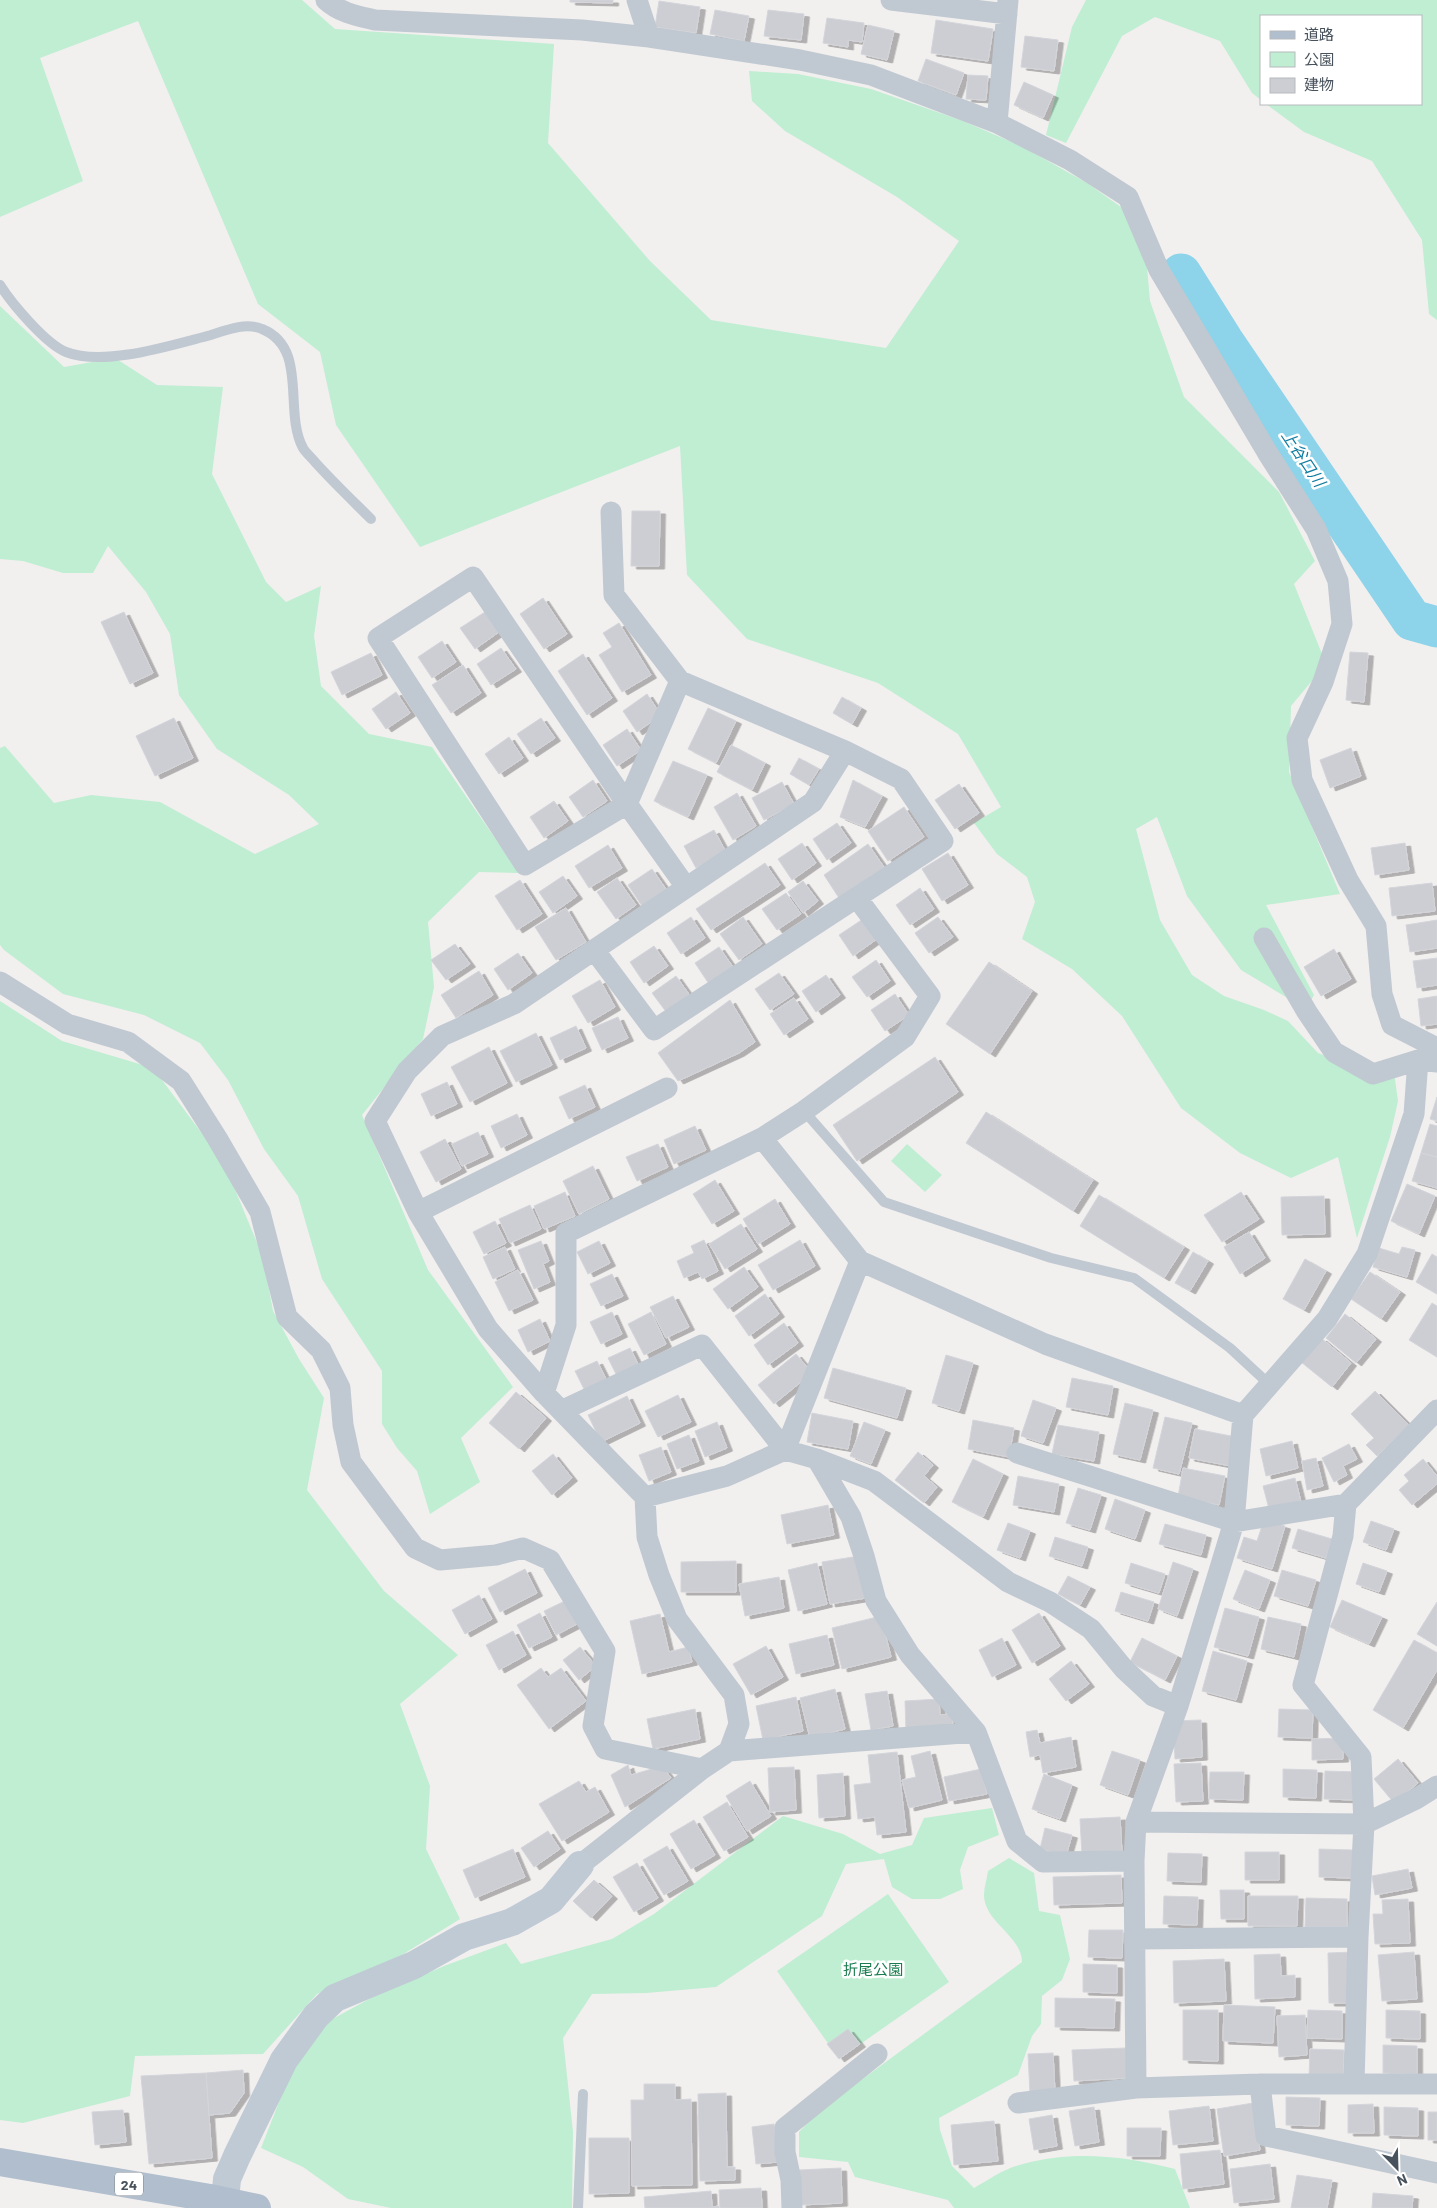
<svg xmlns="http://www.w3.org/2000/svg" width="1437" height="2208" font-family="Barlow,'Noto Sans JP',sans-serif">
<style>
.green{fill:#bfeed2}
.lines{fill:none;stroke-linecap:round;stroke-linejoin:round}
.river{stroke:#8dd3e9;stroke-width:41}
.building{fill:#ccced4;stroke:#d3d5da;filter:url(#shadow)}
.lane{stroke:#c0c9d1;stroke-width:10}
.street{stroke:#c0c9d1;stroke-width:21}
.secondary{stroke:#c0cad5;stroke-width:28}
.primary{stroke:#b0becd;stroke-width:28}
.labels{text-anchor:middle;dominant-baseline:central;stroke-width:5;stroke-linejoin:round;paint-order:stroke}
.shield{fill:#fff;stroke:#7f868d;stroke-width:1}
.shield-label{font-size:14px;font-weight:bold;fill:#48525c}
.park-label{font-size:15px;fill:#1a7c4e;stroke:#fff}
.water-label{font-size:16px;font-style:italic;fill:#117c9f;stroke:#fff}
</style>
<defs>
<filter id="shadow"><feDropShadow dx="5.5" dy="3" stdDeviation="0" flood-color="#0004"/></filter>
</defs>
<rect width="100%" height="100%" fill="#f2efef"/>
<path class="green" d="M0,0H302L335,29L554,44L548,143L650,261L711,320L886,348L959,241L897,197L785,131L752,101L749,71L798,74L871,89L963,121L1023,147L1087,183L1121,207L1145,244L1150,301L1184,397L1279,492L1315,561L1294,584L1326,664L1291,706L1289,772L1340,894L1266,905L1314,995L1306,1009L1241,970L1187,896L1157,817L1136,829L1160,920L1192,975L1224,996L1264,1010L1288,1021L1318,1053L1352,1066L1394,1072L1398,1101L1390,1137L1357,1238L1338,1157L1291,1178L1240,1153L1181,1108L1122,1016L1072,969L1022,939L1035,902L1027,877L997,854L974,823L1001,807L958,734L878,683L747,639L687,575L680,446L420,547L336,425L320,352L258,304L138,21L40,58L83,181L0,217Z
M1086,0H1437V320L1429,314L1422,240L1372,161L1304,132L1266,104H1421V16H1261V100L1252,93L1220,41L1155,17L1122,36L1066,143L1046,135L1072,27Z
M0,306L64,367L115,358L157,385L223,387L212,474L266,582L286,602L321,586L314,636L321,686L369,734L432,747L519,873L479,872L428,922L434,987L423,1039L362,1115L428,1270L513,1387L461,1438L480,1482L430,1514L417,1471L397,1448L382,1424V1371L322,1279L298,1196L264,1149L228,1080L200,1043L144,1015L63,994L4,950L0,945V748L5,746L54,803L91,795L160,802L255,854L319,824L289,795L217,749L179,695L170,634L146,592L108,546L93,573H63L23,561L0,559Z
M0,1001L62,1041L153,1068L224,1163L263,1257L273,1311L299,1359L324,1398L307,1490L384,1591L458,1655L400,1704L430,1786L426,1849L460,1919L376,1971L317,1994L263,2054L135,2056L130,2096L23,2123L0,2120Z
M907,1144L942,1175L925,1192L891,1161Z
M992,1808L999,1835L968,1847L960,1870L963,1889L940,1899H912L892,1887L884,1859L846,1864L822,1916L716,1987L646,1993L592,1994L563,2038L573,2132L572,2208H391L348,2199L303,2167L261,2148L290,2074L327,2022L371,1998L444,1966L506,1943L521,1964L612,1939L654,1914L783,1816L843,1834L880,1854L912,1845L924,1818Z
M1009,1858L1034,1873L1039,1911L1060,1915L1070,1959L1062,1980L1042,1996L1041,2024L1032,2036L1018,2075L939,2118L940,2130L952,2166L974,2188C990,2179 1005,2168 1023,2164C1073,2150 1125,2156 1175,2169L1190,2208H954L948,2200L855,2177L848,2162L799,2157V2132L819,2111L1022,1962C1022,1936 984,1922 984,1895C984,1887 987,1879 988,1871Z
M888,1894L949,1982L839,2059L777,1971Z"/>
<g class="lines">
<path class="river" d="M1181,274L1223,341L1412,620L1437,627"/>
</g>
<path class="building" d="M570,0H613V3L570,2Z
M659,1L700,7L696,33L655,27Z
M715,10L749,16L744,41L710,34Z
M768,10L804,14L801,40L764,36Z
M827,18L864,23L862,42L848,40V47L823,43Z
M936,20L993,29L988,61L931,53Z
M868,25L894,31L887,60L861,54Z
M1025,36L1058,40L1054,71L1021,67Z
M926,59L964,73L956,95L918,81Z
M968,75L988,76L986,100L966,99Z
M1024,82L1053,95L1043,118L1014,105Z
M632,511H660L659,566H631Z
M543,598L567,634L544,649L520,614Z
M124,612L153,673L130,684L101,622Z
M485,612L499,632L475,649L460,628Z
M619,623L651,675L622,692L599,655L612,647L603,633Z
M442,641L456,662L432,678L418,657Z
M501,648L516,669L491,685L477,664Z
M1350,652L1368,653L1364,702L1346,700Z
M371,653L382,675L342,695L331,672Z
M583,654L612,698L587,715L558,671Z
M463,665L481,693L451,713L432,685Z
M396,692L410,713L386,729L372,709Z
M647,694L661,715L637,732L623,711Z
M842,697L861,708L852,724L833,713Z
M708,708L736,721L716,763L688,749Z
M174,718L193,758L155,776L136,736Z
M541,718L555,738L531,754L517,734Z
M627,729L641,750L617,766L603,745Z
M509,737L523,758L499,774L485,754Z
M731,745L765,763L752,790L717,772Z
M1351,748L1361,776L1330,788L1320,760Z
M799,758L819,769L809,785L790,774Z
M673,761L707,775L688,817L654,801Z
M593,780L607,801L583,817L569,797Z
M853,780L882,796L865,827L840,817Z
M782,782L794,804L764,820L752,798Z
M959,784L979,813L955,829L935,800Z
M737,793L756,826L733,840L714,807Z
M554,801L568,821L544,838L530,817Z
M904,807L924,837L888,861L868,831Z
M837,823L851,843L827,860L813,839Z
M714,830L726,852L696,868L684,846Z
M802,843L816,863L792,880L778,859Z
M1405,843L1409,870L1375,875L1371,848Z
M868,844L884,867L839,898L824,875Z
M608,845L622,868L589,888L575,866Z
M948,853L968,885L942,901L922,869Z
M765,863L780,885L711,930L696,909Z
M652,869L666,889L642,906L628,885Z
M563,876L577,896L553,913L539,892Z
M617,878L636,905L616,919L597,892Z
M520,880L542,914L517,930L495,896Z
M803,881L818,901L803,913L788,892Z
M1432,883L1435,911L1392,916L1389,888Z
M920,888L934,909L910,925L896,905Z
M786,893L801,914L777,930L762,909Z
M566,908L586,942L556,960L535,927Z
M691,917L705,938L681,954L667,933Z
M743,917L762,944L739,960L720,934Z
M938,917L953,937L929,953L915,933Z
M863,919L877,939L853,956L839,935Z
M1437,920V948L1410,952L1406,925Z
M455,944L470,964L446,980L431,960Z
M654,946L668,966L644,983L630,962Z
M719,947L733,967L709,984L695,963Z
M1334,949L1351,979L1321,996L1304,967Z
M518,953L532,973L508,990L494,969Z
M1437,958V985L1417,988L1413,961Z
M876,960L890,981L867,997L852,977Z
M989,962L1032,991L990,1054L946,1024Z
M479,971L493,995L456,1018L441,995Z
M779,973L794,994L770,1010L755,989Z
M826,975L840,995L816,1012L802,991Z
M676,976L691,997L667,1013L652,993Z
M600,980L615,1007L588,1023L572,996Z
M895,994L909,1015L885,1031L871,1010Z
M1437,996V1024L1421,1026L1418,999Z
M794,998L808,1019L784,1035L770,1014Z
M730,1000L755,1042L739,1053L678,1081L658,1053Z
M618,1017L628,1038L602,1050L592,1028Z
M576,1026L586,1048L560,1060L550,1038Z
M536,1033L552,1065L516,1082L500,1051Z
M489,1047L507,1083L470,1102L451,1067Z
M935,1057L958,1092L857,1161L833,1125Z
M447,1082L457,1104L431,1116L421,1094Z
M585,1085L595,1107L569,1119L559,1097Z
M1437,1097V1121L1430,1119Z
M986,1112L1093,1180L1073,1211L966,1143Z
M517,1114L527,1135L501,1148L491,1126Z
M1430,1124L1437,1126V1157L1421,1153Z
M695,1126L706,1150L674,1164L664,1140Z
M478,1132L488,1154L462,1166L452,1144Z
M445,1139L461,1169L436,1182L420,1152Z
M658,1144L668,1167L637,1181L626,1157Z
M1421,1153L1437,1157V1188L1412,1181Z
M593,1166L609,1199L579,1214L563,1181Z
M715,1180L734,1211L712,1224L693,1194Z
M1407,1184L1435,1196L1419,1234L1391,1221Z
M565,1192L575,1216L544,1229L534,1206Z
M1241,1192L1259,1219L1222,1242L1204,1215Z
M1099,1195L1184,1247L1164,1278L1080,1226Z
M1324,1196L1325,1234L1282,1235L1281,1197Z
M775,1199L790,1224L758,1244L743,1219Z
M530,1205L541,1229L510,1243L499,1219Z
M495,1221L506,1243L484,1254L473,1232Z
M741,1224L757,1249L725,1269L709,1244Z
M1249,1232L1265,1258L1240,1274L1224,1247Z
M704,1240L718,1271L702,1279L698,1272L684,1278L677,1261L694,1253L691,1246Z
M800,1240L815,1266L773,1290L758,1265Z
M541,1241L549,1261L543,1264L550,1282L534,1289L518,1250Z
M599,1241L610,1263L588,1274L577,1252Z
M505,1247L515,1269L493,1279L483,1257Z
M1402,1247L1415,1250L1407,1277L1373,1267L1379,1248L1399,1254Z
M1193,1252L1208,1261L1190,1291L1175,1283Z
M1432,1254L1437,1257V1294L1416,1282Z
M1305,1259L1326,1271L1304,1310L1283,1299Z
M744,1267L758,1287L728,1309L713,1289Z
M518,1270L533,1300L509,1311L495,1282Z
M1370,1272L1400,1292L1381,1319L1351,1299Z
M612,1274L623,1296L601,1306L590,1284Z
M765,1294L779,1314L749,1336L735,1316Z
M673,1296L689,1327L666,1338L650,1307Z
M1432,1303L1437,1306V1357L1409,1340Z
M612,1312L622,1334L601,1344L590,1322Z
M651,1312L666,1344L644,1355L628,1324Z
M1345,1314L1376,1339L1356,1363L1326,1338Z
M540,1319L550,1341L528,1352L518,1330Z
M784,1323L798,1343L768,1365L754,1345Z
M1321,1338L1351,1363L1332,1387L1301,1362Z
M630,1348L641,1370L619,1380L608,1358Z
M796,1354L812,1373L774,1404L758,1385Z
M946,1355L973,1363L959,1411L932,1403Z
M597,1361L608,1383L586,1393L575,1371Z
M833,1368L906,1388L897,1418L824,1398Z
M1072,1378L1113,1386L1108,1415L1066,1407Z
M1375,1391L1409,1425L1377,1456L1366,1445L1374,1438L1351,1414Z
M516,1392L546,1418L519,1449L489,1423Z
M678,1395L691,1422L658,1437L645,1411Z
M627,1396L640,1423L601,1442L588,1415Z
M1033,1400L1056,1408L1043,1443L1021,1436Z
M1125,1403L1153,1410L1140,1460L1113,1454Z
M812,1413L853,1421L848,1449L807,1442Z
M1165,1417L1192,1423L1179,1474L1153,1468Z
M973,1420L1014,1428L1009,1457L968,1449Z
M717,1422L727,1448L705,1457L695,1431Z
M864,1422L885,1430L871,1464L850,1456Z
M1058,1425L1099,1432L1094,1461L1052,1454Z
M1195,1429L1236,1437L1231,1466L1189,1458Z
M689,1435L699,1461L677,1469L667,1444Z
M1292,1441L1298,1468L1266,1476L1260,1449Z
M1349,1444L1357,1459L1343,1466L1347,1475L1334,1482L1322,1458Z
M661,1447L671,1472L649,1481L639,1455Z
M918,1452L933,1465L924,1476L937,1487L924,1503L895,1480Z
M553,1454L572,1478L552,1495L532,1471Z
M1316,1458L1323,1486L1307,1490L1302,1461Z
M973,1459L1003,1474L983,1517L952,1502Z
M1423,1459L1437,1476V1484L1412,1505L1399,1490L1409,1481L1404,1475Z
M1183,1468L1225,1476L1219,1505L1178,1497Z
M1018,1476L1059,1484L1054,1512L1013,1505Z
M1295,1478L1302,1506L1270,1513L1263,1486Z
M1078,1488L1101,1495L1090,1530L1066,1523Z
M1115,1499L1145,1510L1135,1539L1105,1529Z
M828,1505L834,1535L787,1544L781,1515Z
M1264,1520L1285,1526L1272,1569L1237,1558L1244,1537L1257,1541Z
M1371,1521L1394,1529L1386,1550L1363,1542Z
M1008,1523L1030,1531L1020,1558L997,1550Z
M1165,1524L1206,1535L1201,1555L1159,1544Z
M1298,1529L1332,1539L1326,1558L1292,1548Z
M1055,1537L1088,1547L1082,1566L1049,1556Z
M859,1556L866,1598L830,1604L822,1562Z
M736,1561V1592H681V1562Z
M1173,1562L1193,1569L1177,1616L1158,1609Z
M817,1563L827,1604L798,1611L788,1570Z
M1131,1563L1165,1574L1159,1593L1125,1583Z
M1363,1563L1387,1571L1379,1592L1356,1584Z
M525,1569L537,1593L500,1612L488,1588Z
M1245,1570L1270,1580L1259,1609L1233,1599Z
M1282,1570L1316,1580L1308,1606L1274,1596Z
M1068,1576L1090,1587L1080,1605L1058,1594Z
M779,1577L784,1608L745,1616L739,1584Z
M1121,1592L1154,1602L1148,1621L1115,1611Z
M479,1595L492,1619L465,1634L452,1610Z
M567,1600L579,1623L556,1635L544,1611Z
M1342,1600L1382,1617L1369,1644L1330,1627Z
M1437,1602V1646L1417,1634Z
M1225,1608L1259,1617L1248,1656L1214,1647Z
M540,1613L552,1637L529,1648L517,1625Z
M1039,1613L1060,1646L1032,1663L1012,1630Z
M660,1614L669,1652L688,1647L692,1662L642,1674L630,1621Z
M881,1616L891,1657L842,1669L832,1628Z
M1268,1617L1301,1624L1294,1657L1261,1649Z
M513,1631L526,1655L499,1670L486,1645Z
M827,1635L834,1665L796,1674L789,1644Z
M1002,1638L1016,1665L992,1677L979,1650Z
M1142,1638L1177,1656L1165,1680L1130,1662Z
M1414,1640L1437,1653V1670L1403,1728L1373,1710Z
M766,1646L783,1677L751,1695L733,1664Z
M580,1647L596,1666L579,1680L563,1660Z
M1213,1651L1247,1661L1236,1700L1202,1691Z
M1071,1661L1089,1684L1066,1701L1049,1679Z
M541,1668L548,1677L561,1668L586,1701L549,1729L517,1685Z
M835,1689L845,1729L810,1738L800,1698Z
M887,1691L893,1726L871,1730L865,1694Z
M796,1697L803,1731L763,1740L756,1706Z
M939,1699L940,1715L952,1714L953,1728L906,1731L905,1701Z
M695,1709L700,1739L653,1749L647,1719Z
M1279,1709L1313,1710L1312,1738L1278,1737Z
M1201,1720L1202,1757L1175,1759L1173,1721Z
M1037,1730L1040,1743L1071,1737L1076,1767L1043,1773L1040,1755L1030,1757L1026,1732Z
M1343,1738V1759L1312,1760V1739Z
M930,1751L942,1800L909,1808L902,1780L916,1777L911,1756Z
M1112,1751L1140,1760L1128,1795L1100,1785Z
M897,1752L906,1832L877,1835L875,1817L858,1819L854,1785L871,1783L868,1755Z
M1398,1759L1418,1783L1394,1803L1374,1779Z
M1201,1763L1203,1801L1176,1802L1174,1764Z
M628,1765L631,1775L662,1766L671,1778L625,1807L611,1775Z
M794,1767L796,1810L770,1812L768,1768Z
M981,1769L987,1794L949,1801L944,1777Z
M1283,1769L1317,1770L1316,1798L1283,1797Z
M1325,1771L1359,1772L1358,1800L1324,1799Z
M1210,1772H1244L1243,1800L1209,1799Z
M843,1773L845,1816L819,1818L817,1775Z
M1044,1774L1072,1785L1060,1819L1032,1809Z
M579,1781L586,1792L595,1787L609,1812L562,1841L539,1804Z
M750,1781L771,1816L747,1831L726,1796Z
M727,1802L748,1837L724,1851L703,1817Z
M1120,1817L1122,1853L1082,1856L1080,1819Z
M694,1820L715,1855L691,1869L670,1834Z
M1045,1828L1072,1835L1066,1856L1040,1849Z
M548,1831L560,1849L534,1867L521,1848Z
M667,1846L688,1881L664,1895L643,1860Z
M513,1849L525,1877L475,1898L463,1870Z
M1319,1849L1353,1850L1352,1878L1319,1877Z
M1245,1852H1279V1880H1245Z
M1168,1853L1202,1854L1201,1882L1167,1881Z
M637,1863L658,1898L634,1912L613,1877Z
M1408,1869L1412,1888L1375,1895L1372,1876Z
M1121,1875L1122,1903L1054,1905L1053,1877Z
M594,1880L612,1896L591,1918L573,1901Z
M1220,1890H1244V1919H1221Z
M1164,1896L1198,1897L1197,1925L1163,1924Z
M1248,1896H1298L1297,1926H1248Z
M1306,1898L1347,1899V1927H1305Z
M1408,1899L1410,1943L1375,1944L1373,1914H1383L1382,1900Z
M1089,1930H1123L1122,1958L1088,1957Z
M1353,1952L1354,2003H1329L1328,1953Z
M1414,1952L1417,1999L1382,2001L1378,1955Z
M1280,1954L1281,1976L1295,1975V1997L1255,1999L1254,1955Z
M1224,1959L1226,2001L1174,2003L1173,1961Z
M1083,1964L1117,1965V1993L1083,1992Z
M1055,1998L1115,1999L1114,2028L1055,2027Z
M1224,2005L1275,2007L1273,2043L1223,2041Z
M1183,2010H1218V2061L1183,2060Z
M1308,2010L1342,2011V2039L1307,2038Z
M1386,2010L1420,2011V2039L1386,2038Z
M1305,2015L1307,2055L1279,2057L1277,2016Z
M848,2029L860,2044L839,2059L827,2044Z
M1383,2045L1417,2046V2074L1383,2073Z
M1126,2048L1127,2078L1074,2081L1072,2050Z
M1310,2049L1344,2050L1343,2078L1309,2077Z
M1053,2053L1055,2092L1030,2094L1028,2054Z
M243,2070L244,2093L230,2113L209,2115L206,2073Z
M206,2073L212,2158L149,2164L141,2076Z
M644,2084H675V2100L691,2099L692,2185L632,2186L631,2100H644Z
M726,2093L727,2167H735V2180L700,2181L698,2094Z
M1286,2097L1320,2098L1319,2126L1286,2125Z
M1253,2103L1260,2150L1224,2156L1217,2109Z
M1373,2104L1374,2133H1348V2105Z
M1209,2106L1213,2141L1173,2145L1169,2111Z
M1094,2107L1099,2142L1075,2146L1069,2111Z
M1384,2107L1418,2108V2136L1384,2135Z
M123,2110L126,2142L95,2145L92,2112Z
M1428,2112H1437V2140H1428Z
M1052,2115L1057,2146L1034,2150L1029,2119Z
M994,2121L998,2161L954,2165L951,2125Z
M774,2124L778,2162L756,2164L752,2127Z
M1127,2128H1161L1160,2156H1127Z
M589,2138H629V2193L589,2194Z
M1220,2150L1224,2184L1183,2189L1180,2154Z
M1270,2164L1274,2199L1234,2203L1230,2169Z
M841,2168L842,2203L801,2205L799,2170Z
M1297,2175L1332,2180L1327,2208H1291Z
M761,2188L762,2208H720L719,2190Z
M711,2191L712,2207L719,2206V2208H645L644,2197Z
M1373,2193L1413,2196L1412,2208H1372Z"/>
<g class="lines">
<path class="lane" d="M0,285C12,304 46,344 66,352C104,367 172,345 211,335C226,330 246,322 262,329C309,348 283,411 303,448C306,453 311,457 315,462C333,482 352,500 371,519
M804,1111L884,1202L1051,1258L1134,1278L1230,1348L1270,1385
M578,2208L583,2094"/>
<path class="street" d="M326,0C340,13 358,16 375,20L582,30L649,37L800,60L871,75L997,123L1070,160L1128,197L1159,270L1267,452L1316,529L1338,581L1342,624L1323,682L1297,738L1302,780L1348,880L1376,926L1382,994L1392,1025L1437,1048
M637,0L649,37
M891,0L1007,14
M997,123L1008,0
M680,681L627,804L525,865L378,638L473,577L627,804L686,887
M845,751L813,802L514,1004L442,1036L407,1071L375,1121L418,1212L488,1329L544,1393L645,1497L727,1476L785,1450L860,1261
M1264,938L1307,1012L1334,1052L1373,1074L1418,1060L1437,1062
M595,951L654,1030L943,841L901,779L845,751L680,681L614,595L611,512
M0,982L67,1024L128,1042L181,1081L217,1138L260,1212L287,1317L321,1350L340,1388L343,1425L351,1462L415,1548L440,1560L496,1555L523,1548L550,1560L605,1651L593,1726L605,1749L702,1769
M762,1138L860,1261L1045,1344L1243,1415L1234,1522L1178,1706L1136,1822L1134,1861L1136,2088
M418,1212L667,1088
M544,1393L566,1325V1233L762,1138L804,1111L905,1037L930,996L857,898
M563,1410L702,1345L785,1450L817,1459L874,1481L1008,1582L1050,1602L1091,1629L1124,1669L1153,1696L1178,1706
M1243,1415L1327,1319L1367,1254L1414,1114L1418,1060
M1017,1453L1234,1522L1346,1504L1437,1410
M817,1459L851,1517L864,1556L876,1601L910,1655L976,1732L1017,1841L1043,1862L1134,1861
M1346,1504L1343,1536L1303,1685L1361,1757L1364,1824L1358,1937L1354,2084
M729,1751L976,1732
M1136,1822L1364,1824L1416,1799L1437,1786
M580,1865L702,1769L729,1751L739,1724L734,1695L677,1619L659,1575L647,1537L645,1497
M1135,1939L1358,1937
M1260,2084L1266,2136L1437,2173
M1018,2103L1136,2088L1260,2084H1437
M792,2208L791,2180L785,2152V2128L877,2054"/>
<path class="secondary" d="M225,2201L227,2179L237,2156L284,2060L316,2016L335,1998L414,1965L464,1937L512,1922L551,1900L580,1865"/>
<path class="primary" d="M0,2162L210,2198L257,2208"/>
</g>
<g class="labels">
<rect class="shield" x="115" y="2172.5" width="28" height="23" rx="4"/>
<g class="shield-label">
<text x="129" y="2184">24</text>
</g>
<g class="park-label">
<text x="873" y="1969">折尾公園</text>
</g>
<g class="water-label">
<text transform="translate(1304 458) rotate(56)">上谷口川</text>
</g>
</g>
<rect x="1260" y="15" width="162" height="90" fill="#ffffff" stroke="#b6babe"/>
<rect x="1270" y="31" width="25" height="8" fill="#b0becd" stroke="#b6babe"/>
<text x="1304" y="40" font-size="15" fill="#48525c">道路</text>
<rect x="1270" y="52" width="25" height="15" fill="#bfeed2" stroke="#b6babe"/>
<text x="1304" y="65" font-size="15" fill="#48525c">公園</text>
<rect x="1270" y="78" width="25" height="15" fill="#ccced4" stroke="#b6babe"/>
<text x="1304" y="90" font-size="15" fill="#48525c">建物</text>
<g transform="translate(1397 2168) rotate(157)" stroke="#ffffff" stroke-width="4" paint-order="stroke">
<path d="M0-4L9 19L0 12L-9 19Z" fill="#48525c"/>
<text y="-8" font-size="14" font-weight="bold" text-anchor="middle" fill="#48525c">N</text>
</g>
</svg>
